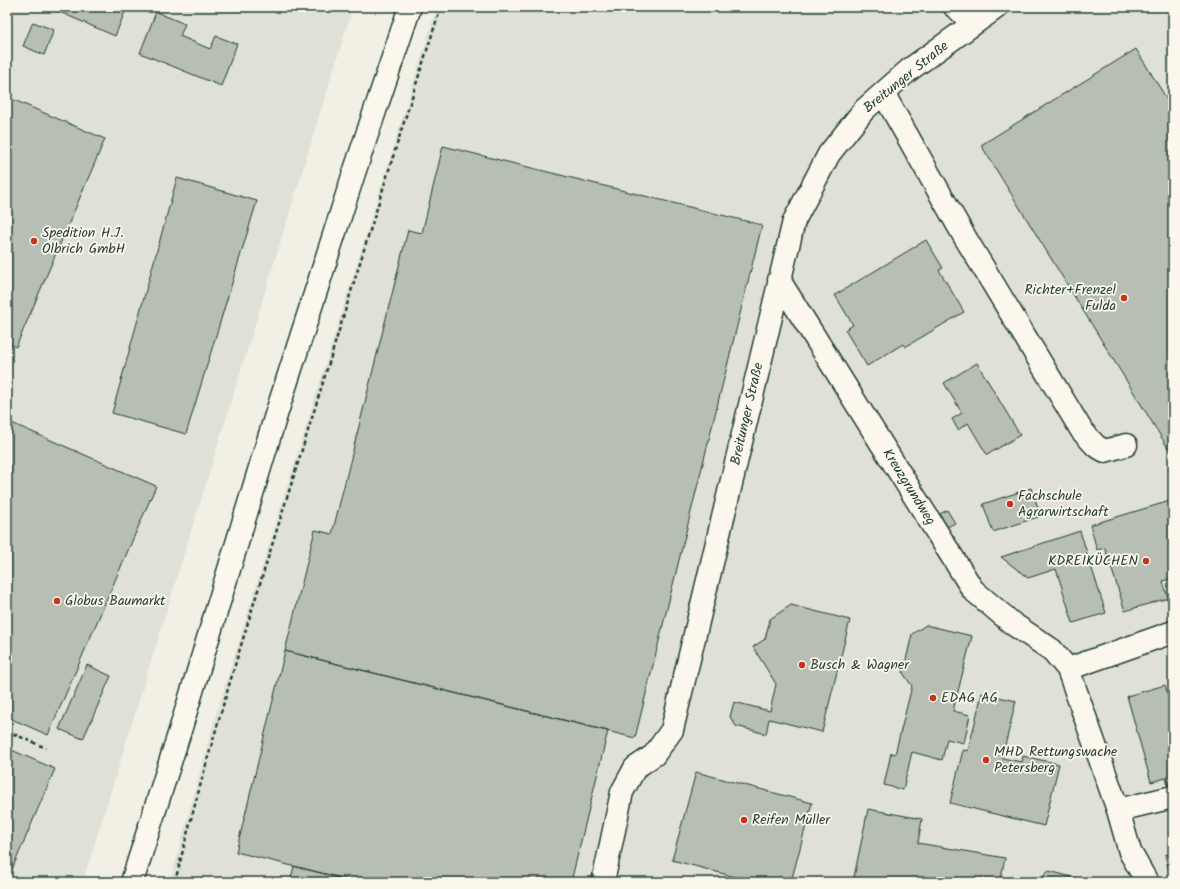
<svg xmlns="http://www.w3.org/2000/svg" width="1180" height="889" font-family="Kalam,sans-serif">
<style>
.built{fill:#e0e1d6}
.building{fill:#b7beb3;stroke:#1f3d34}
.lines{fill:none;stroke-linecap:round;stroke-linejoin:round}
.minor-casing{stroke:#1f3d34;stroke-width:25}
.major-casing{stroke:#1f3d34;stroke-width:25}
.path{stroke:#1f3d34;stroke-width:2.5;stroke-dasharray:4 3;stroke-linecap:butt}
.minor{stroke:#fbf7ec;stroke-width:22}
.major{stroke:#fbf7ec;stroke-width:22}
.poi-dot{fill:#c8321e;stroke:#fbf7ec;stroke-width:1.5}
.labels{text-anchor:middle;dominant-baseline:central;stroke-width:3.5;stroke-linejoin:round;paint-order:stroke}
.street-label{font-size:14px;fill:#1f3d34;stroke:#fbf7ec}
.poi-label{font-size:14px;fill:#1f3d34;stroke:#fbf7ec;text-anchor:start}
</style>
<rect width="100%" height="100%" fill="#f2f0e5"/>
<filter id="ink" filterUnits="userSpaceOnUse"><feTurbulence type="fractalNoise" baseFrequency=".025" numOctaves="2"/><feDisplacementMap in="SourceGraphic" scale="8" xChannelSelector="R" yChannelSelector="G"/><feConvolveMatrix kernelMatrix="1 2 1 2 8 2 1 2 1" color-interpolation-filters="sRGB"/></filter>
<g filter="url(#ink)">
<path class="built" d="M7,7H353L83,882H7Z
M437,7H1173V882H170L213,724Z"/>
<path class="building" d="M48,7H127L115,36Z
M156,12L185,24L180,36L210,49L216,36L237,44L221,86L140,53Z
M33,22L54,30L44,55L23,46Z
M1136,49L1173,109V452L1171,453L981,145Z
M7,97L105,139L16,347L7,343Z
M443,146L762,225L635,738L285,651L315,530L332,534L408,230L422,233Z
M177,178L257,201L186,434L112,413Z
M926,240L943,268L939,270L964,312L905,347L903,344L867,366L845,330L853,325L835,295Z
M977,363L1020,435L987,455L968,423L958,430L952,419L962,413L944,383Z
M7,421L156,486L48,735L7,717Z
M1031,488L1041,516L993,532L983,504Z
M1173,500V578L1163,581L1168,598L1125,611L1105,548L1097,550L1090,525Z
M947,510L955,523L947,527L940,514Z
M1080,531L1106,613L1073,623L1056,569L1028,578L1001,557Z
M791,605L850,620L822,732L769,719L766,734L736,726L730,717L734,702L770,711L776,684L753,647L765,639L770,619Z
M926,625L972,636L953,711L970,715L964,743L947,739L942,760L912,752L903,790L884,785L891,753L895,754L912,686L903,673L912,634Z
M285,651L608,731L571,882H357L236,852Z
M87,665L111,676L83,739L59,729Z
M1165,685L1173,712V784L1168,785L1166,778L1151,782L1127,696Z
M982,693L1016,701L1002,758L1022,762L1023,756L1059,764L1044,826L950,803L963,750L968,751Z
M7,748L55,769L7,881Z
M696,772L812,803L791,882H754L672,860Z
M868,809L922,819L918,843L1005,858L1000,882H853Z
M1173,853V882H1172L1165,855Z
M294,866L357,882H290Z
M1049,871L1076,878L1078,882H1042L1044,875Z"/>
<g class="lines">
<g class="minor-casing">
<path id="minor" d="M955,7L958,9L973,24
M883,93L963,234L1082,431L1096,446L1105,451L1126,445
M779,280L973,590L1013,624L1052,650L1068,669L1118,810L1130,852L1147,882
M1068,669L1173,632
M1118,810L1173,797
M603,882L622,792L635,768L654,755L672,730L794,221L829,154L864,110L909,70L997,7"/>
</g>
<g class="major-casing">
<path id="major" d="M132,882L179,734L275,418L354,173L410,7"/>
</g>
<path class="path" d="M7,731L46,748
M175,882C211,736 257,593 302,450C348,302 393,154 441,7"/>
<use href="#minor" class="minor"/>
<use href="#major" class="major"/>
</g>
</g>
<g class="poi-dot">
<circle cx="34" cy="241" r="4"/>
<circle cx="1124" cy="298" r="4"/>
<circle cx="1010" cy="504" r="4"/>
<circle cx="1146" cy="561" r="4"/>
<circle cx="57" cy="601" r="4"/>
<circle cx="802" cy="665" r="4"/>
<circle cx="933" cy="698" r="4"/>
<circle cx="986" cy="760" r="4"/>
<circle cx="744" cy="820" r="4"/>
</g>
<g class="labels">
<g class="street-label">
<text transform="translate(906 77) rotate(-39)">Breitunger Straße</text>
<text transform="translate(747 414) rotate(-77)">Breitunger Straße</text>
<text transform="translate(909 487) rotate(58)">Kreuzgrundweg</text>
</g>
<g class="poi-label">
<text x="42" y="233">Spedition H.J.<tspan x="42" dy="16">Olbrich GmbH</tspan></text>
<text x="1116" y="290" text-anchor="end">Richter+Frenzel<tspan x="1116" dy="16">Fulda</tspan></text>
<text x="1018" y="496">Fachschule<tspan x="1018" dy="16">Agrarwirtschaft</tspan></text>
<text x="1138" y="561" text-anchor="end">KDREIKÜCHEN</text>
<text x="65" y="601">Globus Baumarkt</text>
<text x="810" y="665">Busch &amp; Wagner</text>
<text x="941" y="698">EDAG AG</text>
<text x="994" y="752">MHD Rettungswache<tspan x="994" dy="16">Petersberg</tspan></text>
<text x="752" y="820">Reifen Müller</text>
</g>
</g>
<rect width="1180" height="889" fill="none" stroke="#fbf7ec" stroke-width="24"/>
<rect x="12" y="12" width="1156" height="865" fill="none" stroke="#1f3d34" stroke-width="1.5" filter="url(#ink)"/>
</svg>
